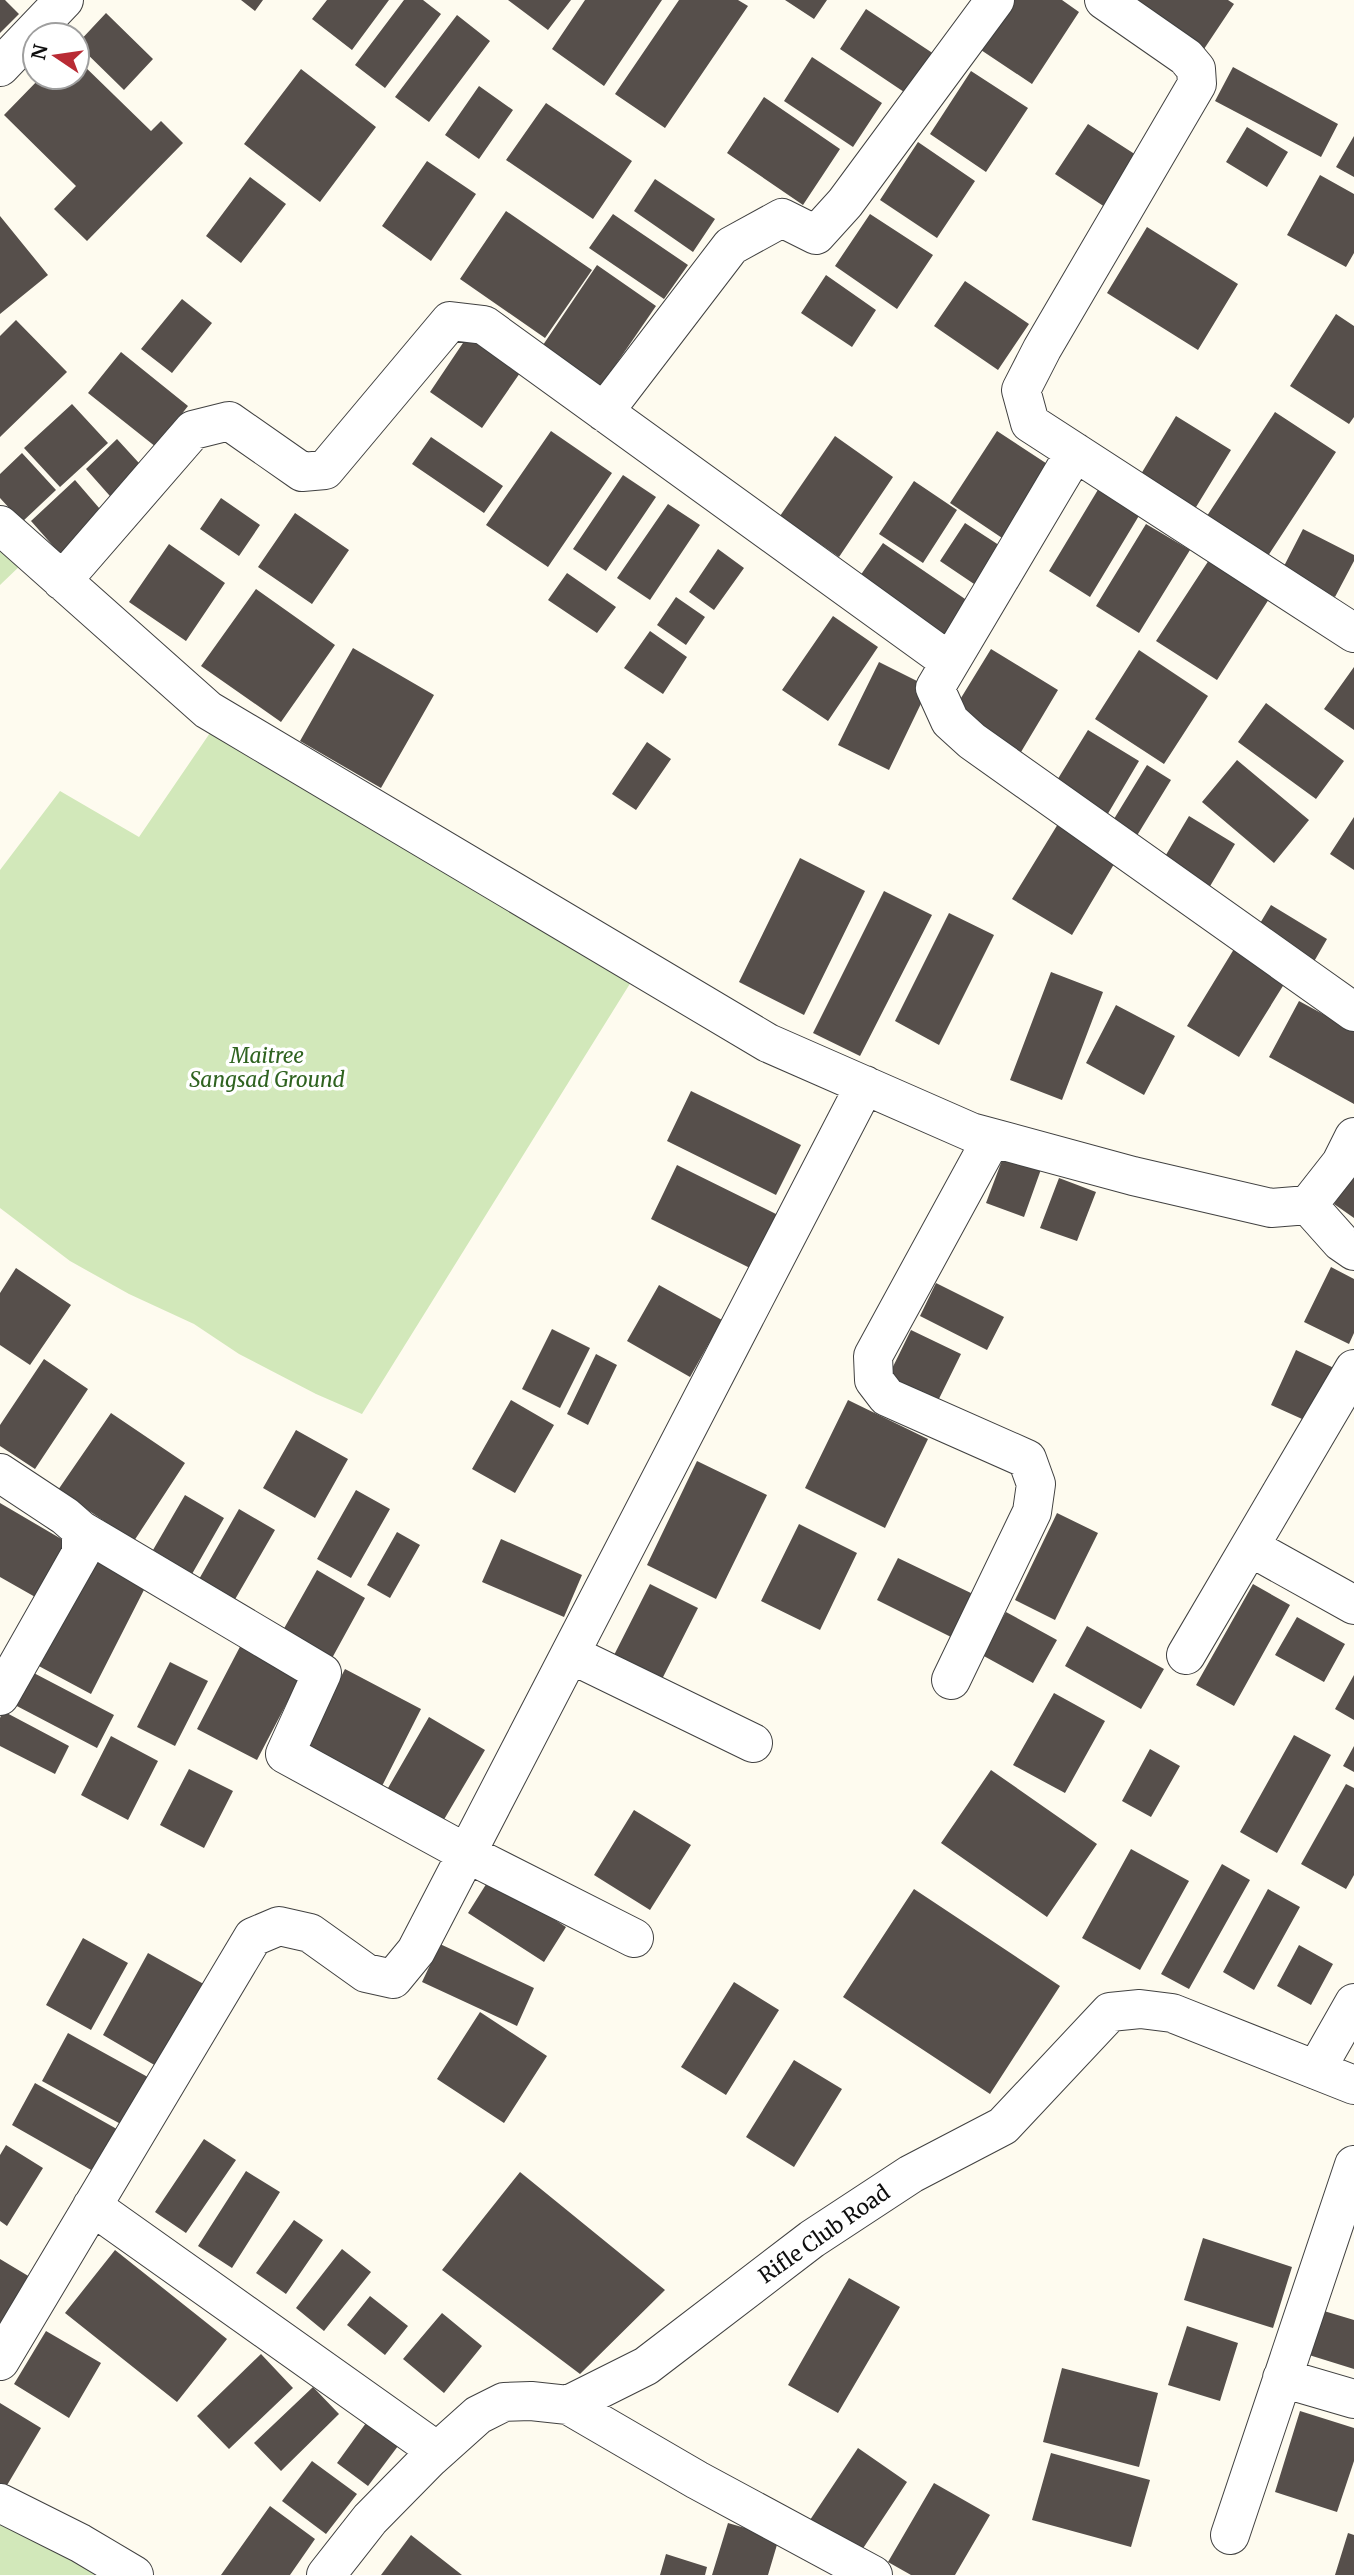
<svg xmlns="http://www.w3.org/2000/svg" width="1354" height="2575" font-family="Merriweather,serif">
<style>
.green{fill:#d2e8ba}
.building{fill:#564f4b}
.lines{fill:none;stroke-linecap:round;stroke-linejoin:round}
.minor-casing{stroke:#414141;stroke-width:40}
.minor{stroke:#fff;stroke-width:38}
.labels{text-anchor:middle;dominant-baseline:central;stroke-width:7;stroke-linejoin:round;paint-order:stroke}
.park-label{font-size:21px;font-style:italic;fill:#2f6320;stroke:#fff}
.street-label{font-size:21px;fill:#0e0e0e;stroke:#fff}
</style>
<rect width="100%" height="100%" fill="#fefbef"/>
<path class="green" d="M0,542L23,563L0,585Z
M212,730L631,982L362,1414L316,1394L239,1354L194,1324L129,1294L70,1261L0,1208V870L60,791L139,837Z
M0,2519L96,2575H0Z"/>
<path class="building" d="M0,0H5L19,14L0,33Z
M241,0H263L255,11Z
M327,0H389L352,50L312,19Z
M404,0H423L441,14L385,88L355,65Z
M508,0H571L548,30Z
M585,0H662L604,86L552,49Z
M679,0H738L748,6L665,128L615,94Z
M785,0H827L814,19Z
M1006,0H1062L1079,12L1032,84L975,46Z
M1130,0H1228L1234,4L1202,52Z
M866,9L934,54L907,94L840,49Z
M106,13L153,59L124,90L77,44Z
M457,15L490,41L429,122L395,97Z
M812,57L882,103L853,147L784,101Z
M77,59L151,131L161,121L183,143L87,241L54,209L76,186L4,115L41,77H77Z
M1233,67L1338,124L1321,157L1215,101Z
M301,69L376,127L320,202L244,144Z
M971,71L1028,108L986,172L930,134Z
M479,86L513,110L479,159L445,135Z
M764,97L840,149L803,205L727,153Z
M546,103L632,161L593,219L506,160Z
M1088,124L1147,162L1114,213L1055,174Z
M1247,127L1288,152L1267,187L1226,162Z
M1354,136V177L1336,167Z
M918,142L975,181L937,238L880,200Z
M427,161L476,194L431,261L382,226Z
M1320,175L1354,194V253L1346,267L1287,235Z
M250,177L286,204L241,263L206,236Z
M655,179L715,219L693,252L634,211Z
M506,211L592,270L545,338L460,279Z
M613,214L688,265L664,299L589,248Z
M870,214L933,255L897,309L835,266Z
M0,216L48,275L0,314Z
M1147,227L1238,284L1198,350L1107,293Z
M597,265L656,306L601,386L543,345Z
M826,275L876,310L852,347L801,313Z
M965,281L1029,324L998,370L934,326Z
M182,299L212,323L172,373L141,349Z
M1336,314L1354,326V417L1349,424L1290,386Z
M16,320L67,372L0,437V336Z
M469,334L522,370L482,428L430,392Z
M121,352L188,406L156,447L88,393Z
M72,404L108,443L60,487L24,448Z
M1275,412L1336,452L1264,562L1203,522Z
M1176,416L1231,450L1193,512L1138,479Z
M551,431L612,473L548,567L486,525Z
M997,431L1061,473L1014,546L950,503Z
M835,436L893,477L839,557L780,516Z
M431,437L503,486L484,513L412,464Z
M117,439L149,474L117,504L86,469Z
M22,453L56,490L22,522L0,498V474Z
M623,475L656,497L606,571L573,549Z
M75,480L106,516L62,556L31,521Z
M914,481L957,510L923,563L879,534Z
M1099,488L1140,514L1090,597L1049,571Z
M221,498L260,525L239,556L200,529Z
M668,504L700,525L650,600L617,578Z
M295,513L349,550L312,604L258,567Z
M965,523L1005,549L980,588L940,561Z
M1146,524L1190,550L1139,633L1096,606Z
M1303,529L1354,555V561L1335,597L1282,570Z
M883,543L968,601L939,644L853,586Z
M169,544L225,583L186,641L129,602Z
M718,549L744,568L714,610L689,592Z
M1209,560L1269,599L1217,680L1156,641Z
M567,573L616,607L597,633L548,600Z
M256,589L335,645L281,722L201,666Z
M676,597L705,617L686,645L657,625Z
M833,616L878,647L828,721L782,690Z
M650,631L687,657L663,694L624,668Z
M353,648L434,695L381,788L300,741Z
M991,649L1058,690L1021,752L953,711Z
M1139,650L1208,696L1164,764L1095,719Z
M879,662L929,687L889,770L838,745Z
M1354,667V730L1324,709Z
M1266,703L1344,761L1316,799L1238,742Z
M1088,730L1139,761L1103,822L1051,790Z
M647,742L671,759L636,810L612,794Z
M1237,760L1309,820L1274,863L1202,802Z
M1147,765L1171,780L1130,847L1106,832Z
M1189,816L1235,844L1206,893L1160,865Z
M1354,817V870L1330,854Z
M1061,819L1120,854L1072,935L1012,899Z
M800,858L865,891L804,1015L739,982Z
M884,891L932,915L860,1056L813,1033Z
M1271,905L1327,939L1312,965L1256,930Z
M949,913L994,935L939,1045L895,1021Z
M1234,949L1286,981L1239,1057L1187,1026Z
M1051,972L1103,992L1062,1100L1010,1080Z
M1299,1001L1354,1031V1104L1269,1057Z
M1116,1005L1175,1036L1144,1095L1086,1063Z
M691,1091L801,1145L776,1195L667,1141Z
M1007,1147L1044,1161L1024,1217L986,1203Z
M677,1165L782,1217L756,1271L651,1219Z
M1354,1174V1218L1334,1204Z
M1059,1178L1096,1192L1077,1241L1040,1228Z
M1331,1267L1354,1279V1333L1349,1344L1304,1322Z
M16,1268L71,1305L30,1365L0,1345V1293Z
M936,1283L1004,1317L987,1350L920,1316Z
M659,1285L722,1320L690,1377L627,1341Z
M552,1329L590,1348L560,1408L522,1389Z
M911,1330L961,1354L932,1413L882,1389Z
M1296,1350L1336,1369L1311,1423L1271,1405Z
M596,1354L617,1365L588,1425L567,1414Z
M44,1359L88,1389L35,1469L0,1446V1425Z
M511,1400L554,1425L515,1493L472,1469Z
M848,1400L928,1439L885,1528L805,1488Z
M111,1413L185,1463L134,1541L58,1490Z
M296,1430L348,1459L315,1518L263,1488Z
M697,1461L767,1495L716,1599L647,1565Z
M356,1490L390,1509L351,1578L317,1559Z
M185,1495L224,1518L192,1574L153,1550Z
M0,1503L75,1547L44,1602L0,1577Z
M239,1509L275,1530L230,1608L194,1588Z
M1057,1513L1098,1533L1055,1620L1015,1600Z
M799,1524L857,1553L820,1630L761,1601Z
M397,1532L420,1545L390,1598L367,1585Z
M501,1539L582,1575L564,1617L482,1582Z
M92,1555L147,1584L91,1694L35,1664Z
M898,1558L973,1594L951,1637L877,1600Z
M317,1570L365,1598L331,1660L282,1632Z
M650,1584L698,1608L658,1687L610,1663Z
M1253,1584L1290,1605L1234,1706L1196,1685Z
M1006,1612L1057,1640L1033,1683L982,1655Z
M1297,1617L1345,1644L1324,1682L1275,1655Z
M1087,1626L1164,1669L1141,1709L1065,1666Z
M243,1641L303,1672L257,1760L197,1729Z
M170,1662L208,1681L175,1746L137,1727Z
M345,1669L421,1709L379,1792L302,1752Z
M30,1671L114,1715L97,1748L13,1704Z
M1354,1675V1720L1335,1709Z
M1054,1693L1105,1721L1065,1793L1013,1765Z
M3,1711L69,1746L55,1774L0,1746V1718Z
M429,1717L485,1750L439,1828L384,1795Z
M1294,1735L1331,1755L1277,1853L1240,1832Z
M111,1736L158,1761L128,1820L81,1795Z
M1354,1746V1772L1343,1766Z
M1150,1749L1180,1766L1151,1817L1122,1801Z
M189,1769L233,1791L204,1848L160,1825Z
M991,1770L1097,1844L1047,1917L941,1843Z
M1346,1784L1354,1788V1875L1346,1889L1301,1864Z
M634,1810L691,1845L650,1910L594,1875Z
M1131,1849L1189,1881L1140,1970L1082,1938Z
M1222,1864L1250,1880L1189,1989L1161,1974Z
M490,1878L566,1927L544,1962L468,1913Z
M914,1889L1060,1986L990,2094L843,1997Z
M1268,1889L1300,1907L1254,1990L1223,1972Z
M83,1938L128,1963L91,2030L46,2005Z
M440,1944L534,1988L517,2026L422,1982Z
M1299,1945L1333,1964L1311,2005L1277,1986Z
M148,1953L209,1987L163,2070L103,2035Z
M734,1982L779,2010L726,2095L681,2067Z
M480,2012L547,2056L504,2123L437,2079Z
M68,2033L155,2081L128,2128L42,2081Z
M794,2060L842,2089L794,2167L746,2137Z
M35,2083L131,2137L107,2179L12,2125Z
M204,2139L236,2160L186,2233L155,2212Z
M6,2145L43,2168L7,2226L0,2221V2155Z
M246,2171L280,2192L232,2268L198,2246Z
M520,2172L665,2290L580,2374L442,2270Z
M294,2220L323,2240L286,2294L256,2273Z
M1203,2238L1292,2267L1273,2328L1184,2300Z
M342,2249L371,2272L324,2331L296,2308Z
M115,2250L227,2339L177,2402L65,2313Z
M0,2259L30,2277L0,2327Z
M849,2278L900,2307L838,2413L788,2385Z
M370,2296L408,2326L385,2355L347,2325Z
M1324,2311L1354,2320V2369L1309,2355Z
M442,2313L482,2346L444,2393L403,2359Z
M1187,2326L1238,2343L1220,2401L1168,2385Z
M46,2331L101,2363L69,2418L14,2384Z
M261,2354L293,2388L229,2449L197,2416Z
M1062,2368L1158,2393L1139,2467L1043,2442Z
M313,2387L339,2414L281,2471L254,2443Z
M0,2403L41,2428L3,2492L0,2490Z
M1300,2411L1354,2428V2461L1337,2512L1275,2492Z
M366,2423L398,2446L368,2486L337,2463Z
M858,2448L907,2482L858,2556L808,2523Z
M1051,2453L1150,2480L1131,2547L1032,2520Z
M312,2461L357,2494L326,2534L282,2501Z
M934,2483L990,2515L955,2575H911L888,2562Z
M270,2506L315,2539L290,2575H221Z
M728,2523L779,2538L768,2575H712Z
M1348,2533L1354,2535V2575H1335Z
M411,2535L462,2575H381Z
M666,2554L707,2567L705,2575H660Z"/>
<g class="lines">
<g class="minor-casing">
<path id="minor" d="M1104,0L1186,57L1196,69L1197,84L1042,349L1021,390L1030,423L1354,633
M0,67L64,0
M604,412L731,246L782,218L816,235L845,203L995,0
M1075,452L935,688L950,721L972,741L1354,1012
M0,525L208,710L768,1043L971,1132L1133,1176L1271,1208L1308,1205L1341,1163L1354,1137
M62,581L193,430L229,421L302,472L325,470L450,321L484,325L950,662
M1308,1205L1341,1242L1354,1251
M0,1473L65,1516L81,1530V1553L0,1696
M81,1530L322,1673L285,1754L466,1853L634,1938
M1250,1547L1354,1605
M570,1654L753,1743
M1186,1655L1354,1369
M951,1680L1032,1512L1036,1484L1027,1459L887,1397L874,1380L873,1356L992,1138
M1316,2070L1354,2003
M92,2206L437,2451
M0,2361L253,1937L279,1926L310,1933L366,1973L393,1979L416,1951L865,1085
M1282,2378L1354,2399
M568,2405L697,2480L873,2575
M0,2503L80,2543L134,2575
M1230,2535L1354,2165
M326,2575L370,2519L430,2458L478,2415L504,2402L531,2401L568,2405L646,2366L812,2239L911,2174L1003,2126L1110,2012L1140,2009L1172,2013L1354,2085"/>
</g>
<use href="#minor" class="minor"/>
</g>
<g class="labels">
<g class="park-label">
<text x="267" y="1055">Maitree<tspan x="267" dy="24">Sangsad Ground</tspan></text>
</g>
<g class="street-label">
<text transform="translate(824 2234) rotate(-35)">Rifle Club Road</text>
</g>
</g>
<g transform="translate(56 56) rotate(283)"><circle r="33" fill="#ffffff" stroke="#9f9f9f" stroke-width="2"/>
<path d="M0-5L12 26L0 18L-12 26Z" fill="#b92b34"/>
<text y="-10" font-size="19" font-weight="bold" text-anchor="middle" fill="#0e0e0e">N</text>
</g>
</svg>
